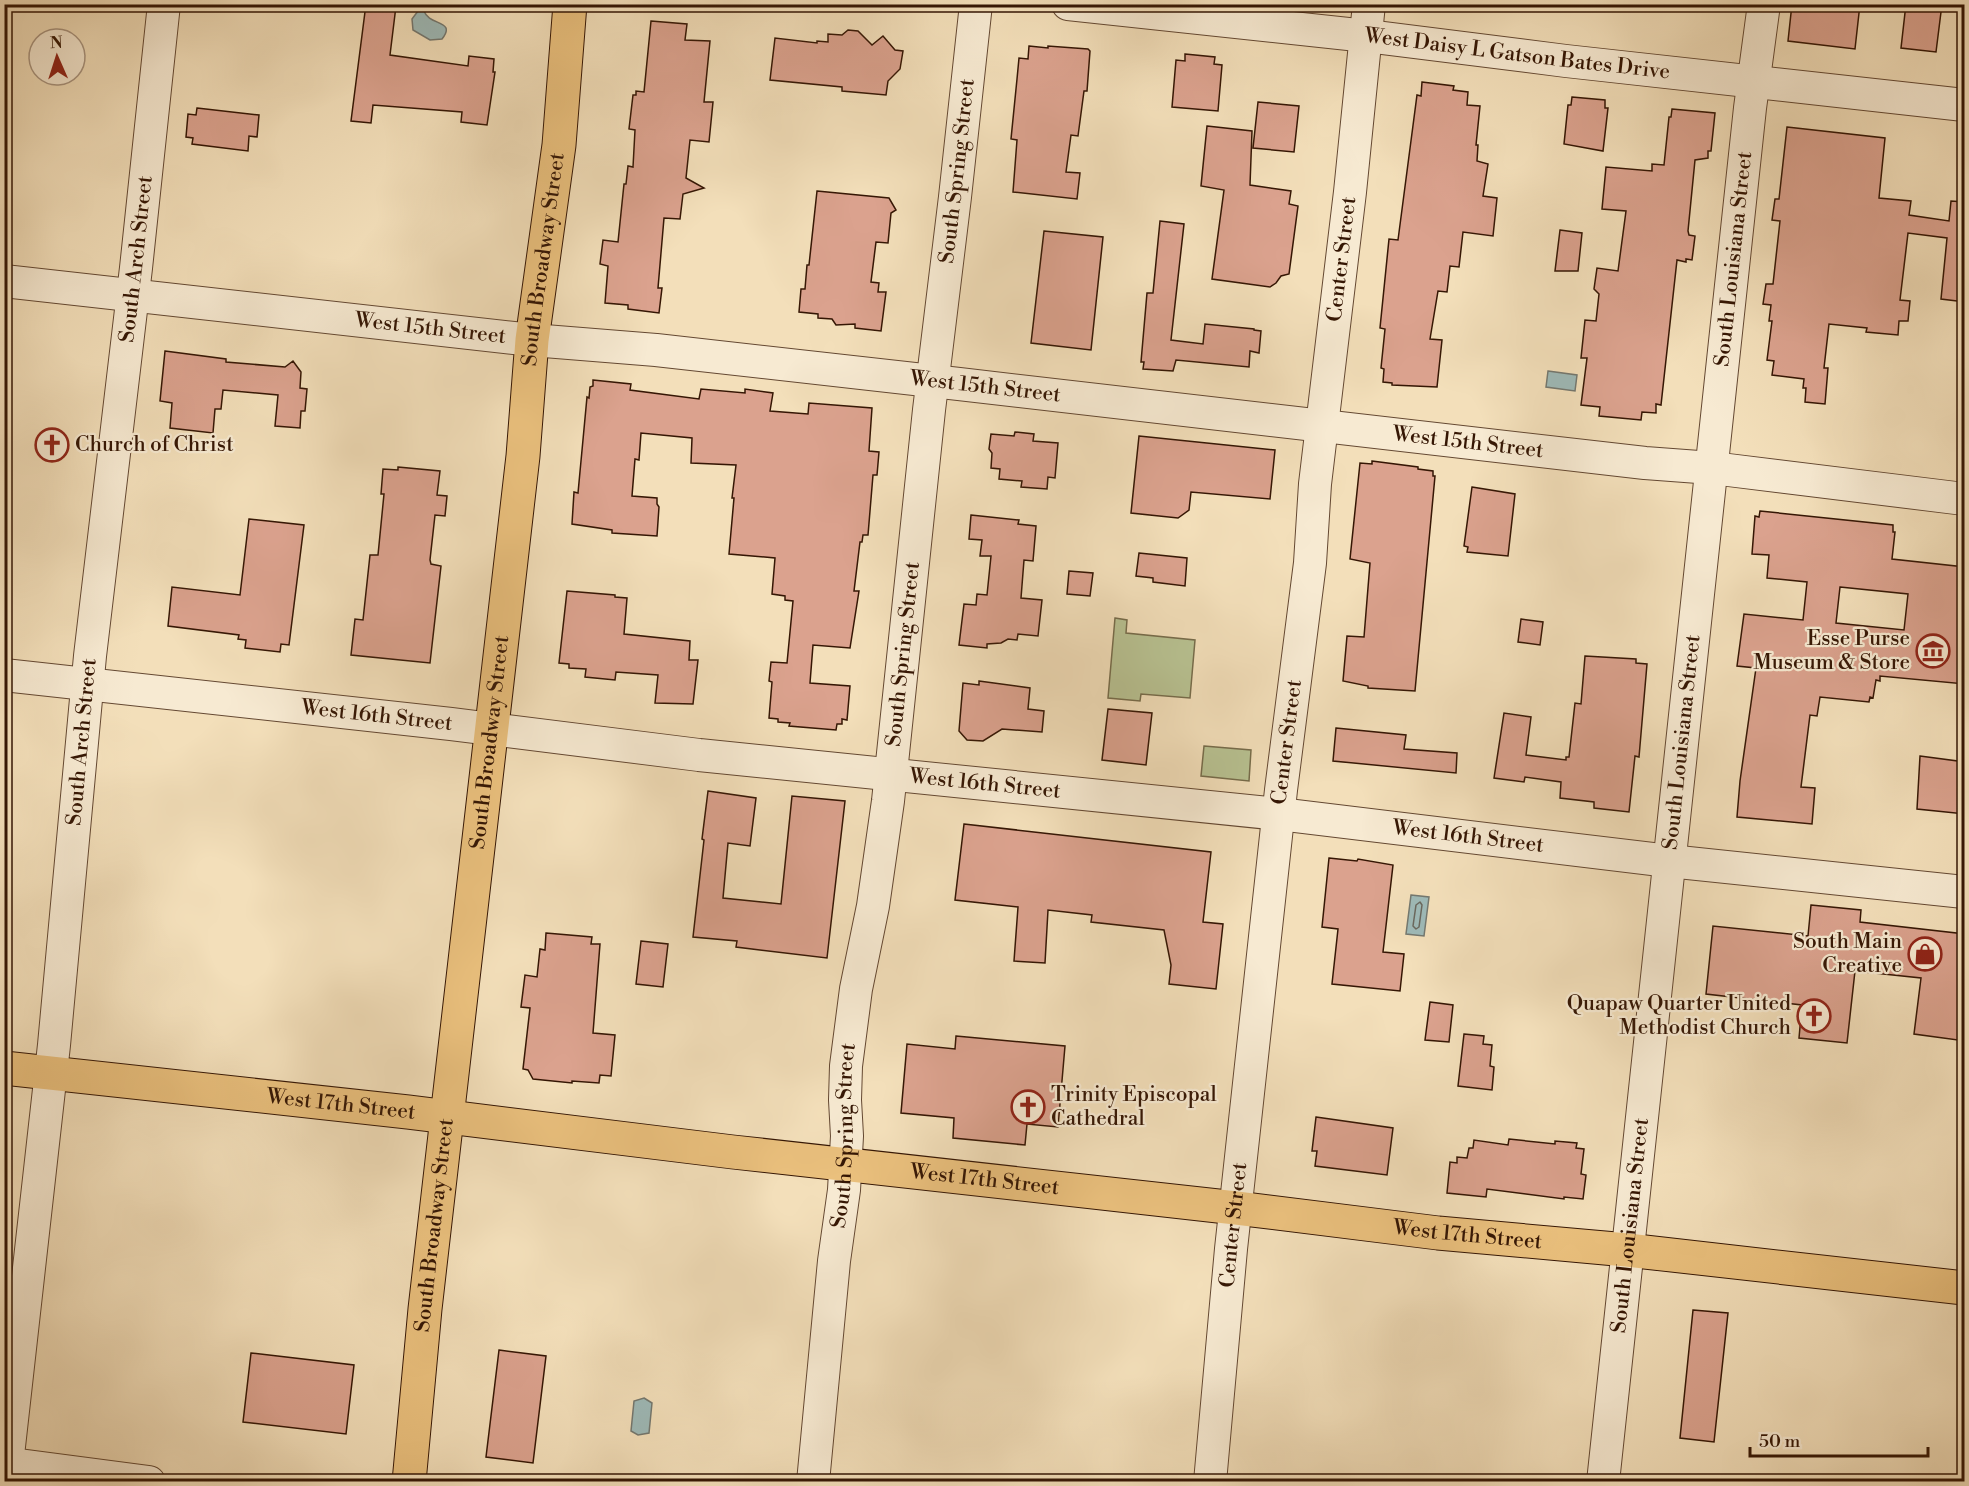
<svg xmlns="http://www.w3.org/2000/svg" width="1969" height="1486" font-family="'Libre Bodoni',serif">
<style>
.green{fill:#b8c292;stroke:#766c4b;stroke-width:1.5}
.water{fill:#9ebab8;stroke:#747870;stroke-width:1.5}
.lines{fill:none;stroke-linecap:round;stroke-linejoin:round}
.shore{stroke:#6a685e;stroke-width:1.5}
.building{fill:#dba28e;stroke:#351604;stroke-width:1.5;fill-rule:evenodd}
.minor-casing{stroke:#644832;stroke-width:34}
.major-casing{stroke:#351604;stroke-width:35}
.minor{stroke:#f7ead2;stroke-width:32}
.major{stroke:#eac07d;stroke-width:33}
.labels{text-anchor:middle;dominant-baseline:central;stroke-width:4.5;stroke-linejoin:round;paint-order:stroke}
.street-label{font-size:21px;fill:#351604;stroke:#f7ead2}
.poi-label{font-size:21px;fill:#351604;stroke:#f7ead2;text-anchor:end}
</style>
<rect width="100%" height="100%" fill="#f3dfba"/>
<filter id="stains"><feTurbulence type="fractalNoise" baseFrequency=".00333" numOctaves="4"/><feColorMatrix values="0 0 0 0 .2 0 0 0 0 .09 0 0 0 0 .02 0 0 0 .5 -.17"/></filter>
<radialGradient id="worn" r=".72"><stop offset=".6" stop-color="#630" stop-opacity="0"/><stop offset="1" stop-color="#630" stop-opacity=".3"/></radialGradient>
<path class="green" d="M1115,618L1127,620L1126,633L1195,640L1190,698L1141,694L1140,701L1108,698Z
M1204,746L1251,750L1249,781L1201,776Z"/>
<path class="water" d="M418,11H424C429,26 457,20 442,39L430,40L413,30L412,19Z
M1548,371L1577,375L1575,391L1546,387Z
M1411,895L1429,897L1424,936L1406,934Z
M644,1398L652,1403L649,1433L638,1435L631,1431L634,1401Z"/>
<g class="lines">
<path class="shore" d="M1420,902L1422,905L1419,927L1416,929L1413,926L1416,905Z"/>
</g>
<path class="building" d="M366,4L396,6L390,55L468,66L469,56L494,59L493,72H495L487,125L461,122L462,112L373,105L371,123L351,121Z
M1792,4H1860L1855,49L1788,41Z
M1906,4H1942L1936,52L1901,48Z
M651,21L687,24L685,40L710,41L704,102H713L709,142L690,140L686,178L704,188L683,194L680,219L664,218L658,288H662L659,313L628,309V305L605,303L608,266L600,264L603,240L618,242L624,184H626L628,166L633,167L635,130L629,129L633,95H636V91L644,92Z
M848,30L858,31L872,45L883,36L895,50L903,51L900,69L888,81L886,95L842,91V87L770,80L775,38L817,43V41L828,42V34L842,35Z
M1029,46L1048,48V46L1088,49L1090,51L1087,91H1084L1078,136L1071,135L1066,172L1080,173L1077,199L1013,192L1017,140L1011,139L1017,79L1019,58L1028,59Z
M1185,54L1215,57L1214,64L1222,65L1218,111L1172,107L1176,60L1185,61Z
M1422,82L1454,86L1453,90L1468,92L1467,105L1480,106L1476,145H1478L1477,161L1488,164L1483,196L1497,198L1493,236L1463,232L1459,267L1450,266L1447,292L1438,291L1430,339L1442,340L1437,387L1392,385V383L1383,382L1384,369L1381,368L1385,329L1380,328L1389,239L1398,240L1417,95L1421,96Z
M1572,97L1605,100V108H1608L1603,151L1564,144L1568,105H1571Z
M1258,102L1299,106L1294,152L1253,148Z
M197,108L259,115L257,137L249,136L248,151L192,144L193,138L186,137L188,114L196,115Z
M1672,109L1715,113L1711,151H1708V158L1695,160L1688,231L1689,235L1695,236L1692,260L1686,259V262L1677,260L1661,405L1656,404V413L1642,412L1641,420L1599,416L1600,407L1581,405L1587,358H1581L1585,320L1596,321L1599,294L1594,289L1597,268L1618,271L1626,211L1602,209L1606,167L1652,171V164L1664,165L1669,117H1671Z
M1207,126L1252,131L1250,185L1291,191L1289,204L1298,206L1289,274L1281,276L1276,283L1270,287L1212,279L1224,190L1201,186Z
M1787,127L1885,138L1879,198L1911,201L1909,215L1949,221L1951,201L1965,202V302L1941,299L1947,238L1908,233L1900,300L1910,301L1908,321H1899L1898,335L1866,332L1867,328L1829,324L1824,368H1828L1825,404L1805,402L1806,388H1803L1804,379L1772,375L1774,361L1767,360L1772,321H1769L1771,305L1763,304L1766,284H1773L1780,221L1772,220L1775,199H1779Z
M817,191L889,198L896,210L891,213L888,243L876,242L871,282L879,283L878,292H886L881,331L855,328V324L836,325L832,319L818,318V314L799,312L801,289H805L807,265H809Z
M1160,221L1184,224L1171,340L1203,344L1205,324L1254,329V330L1261,331L1259,353L1250,351L1249,367L1176,360L1173,371L1143,369L1144,362H1141L1147,293H1153Z
M1560,230L1582,233L1578,271H1555Z
M1044,231L1103,237L1091,350L1031,343Z
M165,351L226,359V362L285,367L293,361L301,372L300,388L307,389L305,411H301L300,428L275,426L278,395L223,390L221,409H215L213,433L170,428L172,403L160,401Z
M593,380L631,384L630,390L699,399L701,389L745,393V389L773,393L770,411L808,414L809,403L872,408L869,451L879,452L877,475H873L868,535H863L862,542H860L854,591H859L850,648L813,645L810,683L850,686L847,720L842,719V724H837L836,730L789,726L790,723L778,722V719L769,718L772,682L769,681L771,662L787,663L793,601L785,600V596L772,594L775,558L729,554L734,498H732L736,465L691,463L692,438L641,433L639,460L635,459L632,496L657,498V504L659,507L657,536L612,533V530L572,524L574,492L578,493L587,397L589,398L590,387L593,386Z
M1015,432L1034,434L1033,441L1058,443L1055,478L1048,477L1047,489L1021,487L1022,481L999,479L1000,469L991,468L992,453L989,449L991,434L1014,436Z
M1139,436L1275,450L1270,499L1191,492L1189,510L1178,518L1131,513Z
M1372,461L1418,467V469L1433,471V476H1435L1415,691L1368,688V686L1343,681L1347,636L1364,637L1370,563L1350,559L1360,463L1372,464Z
M398,467L440,471L437,495L447,496L445,516L435,515L430,560L431,564L441,566L430,663L351,655L355,619L363,620L370,555H378L384,494H381L383,469L398,470Z
M1472,487L1515,494L1508,556L1467,552L1468,547L1464,546Z
M1760,511L1893,525V532H1895L1892,559L1965,567V684L1880,676V681L1876,680L1873,698L1870,697L1869,702L1820,697L1817,716L1810,715L1801,787L1815,788L1812,824L1737,817L1740,781L1756,668L1737,666L1744,614L1803,620L1807,582L1767,578L1769,555L1752,554L1755,516L1759,517ZM1840,587L1908,594L1904,630L1836,623Z
M971,515L1019,520L1018,524L1036,526L1033,561L1024,560L1021,598L1042,600L1038,636L1018,634L1017,640L1008,639L1001,643L987,644V648L959,645L964,604L976,605L977,594L987,595L991,556H980L982,540L969,539Z
M249,519L304,525L289,645L281,644L280,652L245,648L246,640L238,639L239,635L168,626L172,587L240,595Z
M1139,553L1187,558L1185,586L1153,582V578L1136,576Z
M1069,571L1093,573L1090,596L1067,594Z
M567,591L615,595V597L627,598L624,634L690,641L689,660H698L693,704L655,703L658,675L616,672L615,680L585,677L586,669L569,668V664L559,663Z
M1521,619L1543,622L1540,645L1518,642Z
M1585,656L1636,659V663L1647,664L1639,757L1635,756L1629,812L1594,808V802L1560,798L1561,782L1525,777L1524,782L1494,778L1504,713L1531,717L1526,755L1566,760V757H1569L1575,703L1581,704Z
M979,681L1030,688L1028,709L1044,711L1042,732L1002,729L983,741L967,740L959,731L963,683L979,685Z
M1108,709L1152,713L1146,765L1102,760Z
M1336,728L1406,735L1404,749L1457,753L1456,773L1333,761Z
M1920,756L1965,762V814L1917,809Z
M708,791L756,798L750,846L728,843L723,898L781,904L792,796L845,801L827,958L736,947L737,941L693,937L704,840L702,839Z
M964,824L1211,852L1203,922L1223,924L1216,989L1169,984L1171,965L1164,930L1091,922L1092,915L1048,910L1045,963L1014,961L1018,907L955,900Z
M1329,858L1357,861L1358,859L1393,865L1383,952L1404,954L1400,991L1332,984L1338,929L1322,927Z
M1811,905L1861,910L1860,922L1965,934V1041L1914,1034L1921,978L1855,971L1847,1043L1799,1038L1802,1005L1706,994L1713,926L1808,936Z
M546,933L592,937L591,944H600L593,1033L615,1035L611,1076L600,1075L599,1083L572,1081V1083L533,1079L528,1070L523,1069L530,1008L521,1007L525,975L537,977L540,949L545,950Z
M641,941L668,944L663,987L636,984Z
M1430,1002L1453,1005L1449,1042L1425,1040Z
M1464,1034L1484,1036L1483,1044L1492,1045L1490,1066L1494,1067L1492,1090L1458,1086Z
M956,1036L1065,1046L1058,1127L1027,1124L1025,1145L953,1138L954,1118L901,1113L907,1044L955,1049Z
M1316,1117L1393,1128L1387,1175L1315,1166L1317,1151H1312Z
M1509,1139L1555,1144V1141L1577,1143L1576,1148L1584,1149L1581,1174L1586,1175L1583,1199L1564,1197V1199L1487,1189L1486,1197L1447,1193L1450,1162L1457,1163V1157L1467,1158L1469,1148H1473L1474,1140L1508,1145Z
M1693,1310L1728,1313L1714,1442L1680,1438Z
M499,1350L546,1356L533,1463L486,1457Z
M251,1353L354,1365L346,1434L243,1422Z"/>
<g class="lines">
<g class="minor-casing">
<g id="minor">
<path id="s1" d="M1068,4L1367,36L1566,61L1964,105"/>
<path id="s2" d="M4,281L532,340L656,350L959,384L1645,463L1712,468L1964,499"/>
<path id="s3" d="M4,675L451,724L699,755L1279,814L1669,861L1964,892"/>
<path d="M4,1463L149,1482"/>
<path id="s4" d="M5,1482L54,1045L90,656L136,268L164,4"/>
<path id="s5" d="M813,1482L834,1261L844,1190L847,1136L845,1100L846,1066L856,989L873,906L888,801L929,410L955,197L976,4"/>
<path id="s6" d="M1210,1482L1231,1249L1281,790L1310,563L1315,484L1350,192L1369,4"/>
<path id="s7" d="M1603,1482L1750,108L1764,4"/>
</g>
</g>
<g class="major-casing">
<g id="major">
<path id="s8" d="M4,1068L408,1112L733,1152L1236,1208L1438,1233L1627,1250L1964,1288"/>
<path id="s9" d="M409,1482L425,1309L523,456L532,340L559,145L570,4"/>
</g>
</g>
<use href="#minor" class="minor"/>
<use href="#major" class="major"/>
</g>
<defs>
<g id="church-ring" transform="scale(1.725)"><circle r="9.5" fill="#f7ead2" stroke="#8f2418" stroke-width="1.5"/><path d="M-1.2-6h2.4v3.5h3.3v2.4h-3.3V6h-2.4V-.1h-3.3v-2.4h3.3Z" fill="#8f2418"/></g>
<g id="museum-ring" transform="scale(1.725)"><circle r="9.5" fill="#f7ead2" stroke="#8f2418" stroke-width="1.5"/><path d="M0-6L6-3V-2H-6V-3ZM-5-1h2V3h-2ZM-1-1h2V3h-2ZM3-1h2V3H3ZM-6 4H6V6H-6Z" fill="#8f2418"/></g>
<g id="shop-ring" transform="scale(1.725)"><circle r="9.5" fill="#f7ead2" stroke="#8f2418" stroke-width="1.5"/><path d="M-5-2.5h2.3a2.7 3.5 0 0 1 5.4 0H5L5.5 6h-11ZM-1.5-2.5h3a1.5 2.3 0 0 0-3 0Z" fill="#8f2418"/></g>
</defs>
<g fill-rule="evenodd">
<use href="#church-ring" x="52" y="445"/>
<use href="#museum-ring" x="1933" y="651"/>
<use href="#shop-ring" x="1925" y="954"/>
<use href="#church-ring" x="1814" y="1016"/>
<use href="#church-ring" x="1028" y="1107"/>
</g>
<g class="labels">
<g class="street-label">
<text stroke="none"><textPath href="#s1" startOffset="452">West Daisy L Gatson Bates Drive</textPath></text>
<text stroke="none"><textPath href="#s5" startOffset="1320">South Spring Street</textPath></text>
<text stroke="none"><textPath href="#s4" startOffset="1230">South Arch Street</textPath></text>
<text stroke="none"><textPath href="#s9" startOffset="1230">South Broadway Street</textPath></text>
<text stroke="none"><textPath href="#s6" startOffset="1230">Center Street</textPath></text>
<text stroke="none"><textPath href="#s7" startOffset="1230">South Louisiana Street</textPath></text>
<text stroke="none"><textPath href="#s2" startOffset="429">West 15th Street</textPath></text>
<text stroke="none"><textPath href="#s2" startOffset="987">West 15th Street</textPath></text>
<text stroke="none"><textPath href="#s2" startOffset="1473">West 15th Street</textPath></text>
<text stroke="none"><textPath href="#s5" startOffset="834">South Spring Street</textPath></text>
<text stroke="none"><textPath href="#s3" startOffset="375">West 16th Street</textPath></text>
<text stroke="none"><textPath href="#s4" startOffset="744">South Arch Street</textPath></text>
<text stroke="none"><textPath href="#s9" startOffset="744">South Broadway Street</textPath></text>
<text stroke="none"><textPath href="#s6" startOffset="744">Center Street</textPath></text>
<text stroke="none"><textPath href="#s7" startOffset="744">South Louisiana Street</textPath></text>
<text stroke="none"><textPath href="#s3" startOffset="987">West 16th Street</textPath></text>
<text stroke="none"><textPath href="#s3" startOffset="1473">West 16th Street</textPath></text>
<text stroke="none"><textPath href="#s8" startOffset="339">West 17th Street</textPath></text>
<text stroke="none"><textPath href="#s5" startOffset="348">South Spring Street</textPath></text>
<text stroke="none"><textPath href="#s8" startOffset="987">West 17th Street</textPath></text>
<text stroke="none"><textPath href="#s9" startOffset="258">South Broadway Street</textPath></text>
<text stroke="none"><textPath href="#s6" startOffset="258">Center Street</textPath></text>
<text stroke="none"><textPath href="#s7" startOffset="258">South Louisiana Street</textPath></text>
<text stroke="none"><textPath href="#s8" startOffset="1473">West 17th Street</textPath></text>
</g>
<g class="poi-label">
<text x="75" y="445" text-anchor="start">Church of Christ</text>
<text x="1910" y="639">Esse Purse<tspan x="1910" dy="24">Museum &amp; Store</tspan></text>
<text x="1902" y="942">South Main<tspan x="1902" dy="24">Creative</tspan></text>
<text x="1791" y="1004">Quapaw Quarter United<tspan x="1791" dy="24">Methodist Church</tspan></text>
<text x="1051" y="1095" text-anchor="start">Trinity Episcopal<tspan x="1051" dy="24">Cathedral</tspan></text>
</g>
</g>
<rect width="1969" height="1486" fill="none" stroke="#f3dfba" stroke-width="24"/>
<rect x="6" y="6" width="1957" height="1474" fill="none" stroke="#351604" stroke-width="3"/>
<rect x="12" y="12" width="1945" height="1462" fill="none" stroke="#351604" stroke-width="1.5"/>
<g transform="translate(57 57) rotate(357)"><circle r="28" fill="#f7ead2" stroke="#a99580" stroke-width="1.5"/>
<path d="M0-4.5L10 22L0 15L-10 22Z" fill="#8f2418"/>
<text y="-9" font-size="16" font-weight="bold" text-anchor="middle" fill="#351604">N</text>
</g>
<path d="M1750 1447v9h178v-9" fill="none" stroke="#351604" stroke-width="3"/>
<text x="1759" y="1447" font-size="18" fill="#351604" stroke="#f7ead2" stroke-width="4.5" paint-order="stroke">50 m</text>
<rect width="100%" height="100%" filter="url(#stains)"/>
<rect width="100%" height="100%" fill="url(#worn)"/>
</svg>
